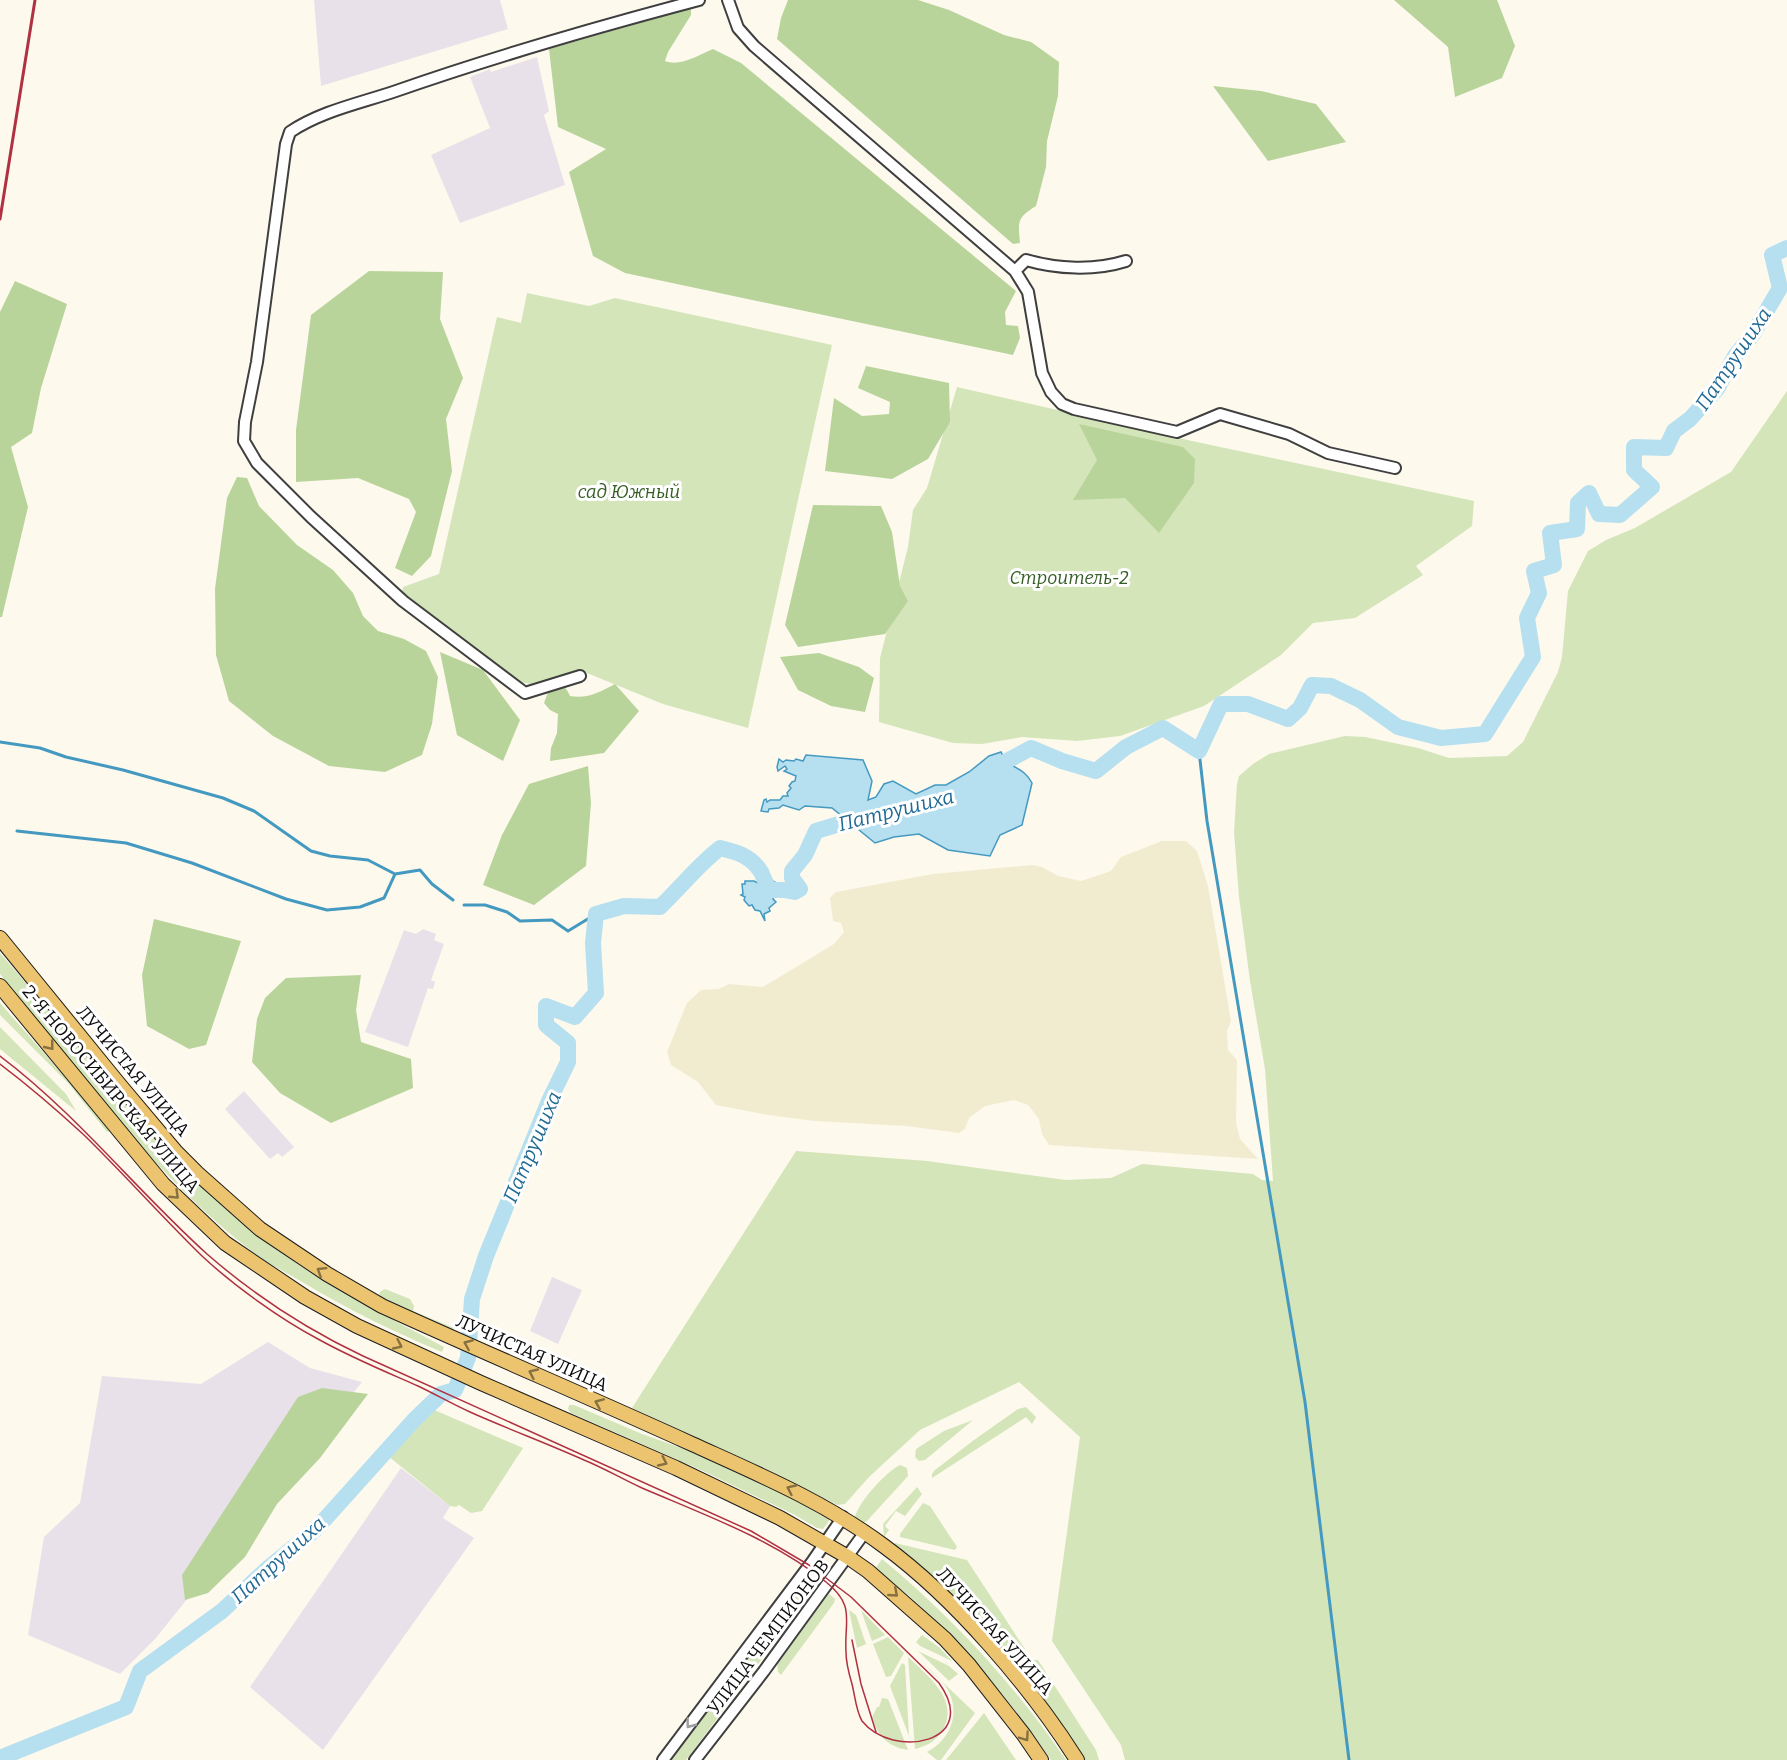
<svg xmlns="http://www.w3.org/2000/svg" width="1787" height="1760" font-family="Bitter,serif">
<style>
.industrial{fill:#e9e1ea}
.farmland{fill:#f1ecd0}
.green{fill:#d4e5ba}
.forest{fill:#b9d49b}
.water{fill:#b6dff0;stroke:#4499c1;stroke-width:1.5}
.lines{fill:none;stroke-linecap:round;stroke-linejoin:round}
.stream{stroke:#4499c1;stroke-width:3}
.river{stroke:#b6dff0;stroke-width:16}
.minor-casing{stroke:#3f3f3f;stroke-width:14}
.major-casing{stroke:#1d1d1d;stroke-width:16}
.minor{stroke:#fff;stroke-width:10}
.major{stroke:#ecc46f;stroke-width:14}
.tram{stroke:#b03141;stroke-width:1.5}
.rail{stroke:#b03141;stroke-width:3}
.oneway{stroke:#877142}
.oneway2{stroke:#9e9e9e}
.labels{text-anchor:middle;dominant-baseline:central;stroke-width:6;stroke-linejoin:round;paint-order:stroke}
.park-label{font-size:18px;font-style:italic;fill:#345e23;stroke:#fff}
.street-label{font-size:18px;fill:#0c0c0c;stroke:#fff}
.water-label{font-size:20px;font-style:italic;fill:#216a93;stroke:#fff}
</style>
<rect width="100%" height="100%" fill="#fdf9ed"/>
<path class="industrial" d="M314,0H500L508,29L321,86Z
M537,57L549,111L544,115L565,185L460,223L431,155L490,128L470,77L490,69L491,72Z
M423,929L436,934L434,940L444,944L431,980L435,982L433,989L428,988L408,1047L365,1032L404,930L416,934Z
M244,1091L294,1147L282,1157L278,1153L270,1159L225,1109Z
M552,1277L582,1290L558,1344L530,1331Z
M268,1342L310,1368L362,1382L155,1639L120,1674L28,1635L44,1537L80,1503L102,1376L201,1384Z
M401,1468L450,1506L443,1518L474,1538L323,1750L250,1687Z"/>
<path class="farmland" d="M1162,841H1186L1197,851L1208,886L1231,1021L1227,1031L1228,1050L1237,1060L1236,1122L1240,1139L1258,1159L1049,1145L1042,1134L1039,1119L1028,1105L1014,1100L985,1106L969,1118L965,1129L959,1133L906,1126L815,1121L768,1115L716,1105L698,1082L671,1065L667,1052L687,1003L701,990L719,989L729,984L763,987L834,944L844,932L841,923L833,921L830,898L836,892L933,874L1033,865L1042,867L1058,876L1081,881L1111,871L1121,857Z"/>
<path class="green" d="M527,293L589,306L615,298L832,345L748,728L663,704L582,671L531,684L519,682L402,594L403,587L439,574L497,317L521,323Z
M957,387L1192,441L1474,501L1472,526L1416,566L1423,575L1355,618L1313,623L1281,655L1204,706L1120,736L1077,741L1022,737L982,744L953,743L879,722L880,658L908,547L913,510L927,488Z
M1787,391V1760H1125L1121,1745L1052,1641L1080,1437L1019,1382L920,1430L869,1477L845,1504L837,1505L759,1466L632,1408L796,1151L927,1161L1066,1180L1111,1178L1142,1164L1253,1174L1262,1180L1273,1181L1265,1069L1250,981L1239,897L1234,832L1237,784L1239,776L1253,764L1269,754L1345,736L1365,737L1418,748L1449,758L1507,756L1523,742L1558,672L1562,657L1568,591L1588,551L1606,540L1635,528L1731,472Z
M0,953L178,1160L255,1233L299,1265L397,1322L444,1347L442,1352C394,1332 349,1310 304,1283C289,1274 272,1266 257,1255C155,1179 80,1071 0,974Z
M0,1003C37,1045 74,1087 110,1131L107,1132L69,1084L0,1015Z
M0,1027L66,1094L76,1111L0,1049Z
M385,1289L410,1299L414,1306L413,1311L454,1328L452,1331C433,1323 392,1311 379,1294L381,1291Z
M569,1405H574L642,1434L690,1451L766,1484L828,1516L829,1521L823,1529L817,1528L795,1515L703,1471L571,1413L568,1409Z
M1026,1407L1036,1417L1032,1424L1026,1417L932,1478V1474L935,1470L974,1440L1018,1409Z
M432,1409L523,1448L482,1511L471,1513L459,1505L456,1507L450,1506L388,1456Z
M973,1420L925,1460L919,1461L915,1457L916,1449L944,1431Z
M900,1465L907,1468L908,1476L867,1521L861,1524L855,1519C855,1505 888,1470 900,1465Z
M917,1487L922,1494L905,1516L896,1511L885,1526L889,1530L884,1537L883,1524Z
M923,1503L930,1506L957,1547L955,1550L900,1537V1534Z
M895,1543L967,1560L1032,1660H1038L1096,1750L1099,1760H1083C1059,1725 1036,1688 1009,1655C975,1614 936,1576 893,1545Z
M882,1559C952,1617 1015,1685 1066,1760H1051C1013,1704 968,1650 918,1604C905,1591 889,1581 875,1569Z
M807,1579L816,1587L686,1760H669Z
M829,1594L835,1599L834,1603L781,1675L778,1672L777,1663Z
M849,1610L856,1615L866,1644L857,1648Z
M861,1610L885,1635L872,1641Z
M922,1635L940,1648L952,1661L920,1646L916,1642Z
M888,1637L904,1653L891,1676L886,1677L873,1644Z
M918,1651L949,1666L958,1674L949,1681Z
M912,1653L975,1713L941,1760H937L927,1752C951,1740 962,1711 946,1687C937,1674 923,1664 912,1653Z
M908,1657C928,1676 961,1701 942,1731C936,1741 927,1746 915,1749Z
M902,1663L905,1665L909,1736L890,1686Z
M882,1698L888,1699L908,1750C888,1747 877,1735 872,1717L877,1707H879Z
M984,1713L1016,1760H946Z"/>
<path class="forest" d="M788,0H918L949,10L1004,35L1031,42L1059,62L1058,96L1047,141L1046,167L1036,206C1017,218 1018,221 1020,243L1013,244L777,39L781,18Z
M1394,0H1497L1515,46L1502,78L1455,97L1448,47Z
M691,8V15L668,52L665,61C681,67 698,55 713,49L741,63L1016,291L1005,312L1006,325L1018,326L1020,338L1013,355L625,273L593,256L569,172L606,149L558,127L549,49Z
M1213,86L1261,91L1316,104L1346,142L1268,161Z
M369,271L443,272L440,319L463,378L446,419L452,471L431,556L412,576L395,568L416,512L409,499L358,478L296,482V430L311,315Z
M15,281L67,304L41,388L32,433L11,447L28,507L2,617H0V312Z
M866,366L949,383L950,422L928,459L892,479L825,471L834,398L862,416L889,414L890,402L858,388Z
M1079,424L1183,447L1195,459L1194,483L1159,533L1125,498L1073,500L1097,460Z
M237,477L247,478L259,506L297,545L333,570L353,593L363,616L378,631L404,639L426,651L438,677L432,724L422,755L385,772L329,766L273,736L229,701L216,655L215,589L227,498Z
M813,505L881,506L892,532L900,586L908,601L885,634L798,647L785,625Z
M440,652L483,670L520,720L503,761L457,735Z
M819,653L859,667L874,678L865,712L831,706L798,690L780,657Z
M615,684L639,711L604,753L550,761L551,748L557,733L558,714L550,710L544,703L550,687C562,684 565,685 570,696C588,699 600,692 615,684Z
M588,766L591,803L586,866L534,905L483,885L502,835L529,784Z
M154,919L241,941L206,1045L189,1049L147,1026L142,975Z
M361,975L356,1010L361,1042L411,1059L413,1088L331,1123L280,1093L252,1062L257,1019L265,998L286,978Z
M322,1388L368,1394L320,1458L277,1504L245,1557L208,1593L185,1600L182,1575L298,1397Z"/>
<path class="water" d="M1001,752C1009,771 1022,764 1032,783L1022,825L1000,835L990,856L948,850L919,834L894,837L875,843L832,808L805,806L799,810L783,805L779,808L769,809L768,812L761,811L764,800L766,799L767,802L770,800H780L783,796H788L787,793L791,788L789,786L792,782L795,781L796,776L784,771L787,769L785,766L778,771L777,767L779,759L783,762L786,760L794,761L796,759L803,761L806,755L863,760L872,781L868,800L876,797L884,784L893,781L916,794L935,785H946L969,772L989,756Z
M766,877L775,882L780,892L784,890L783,894H775L773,899L776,902L769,908L770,911L764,914L765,921L760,911L755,910L752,905L749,906L744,900L745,897L741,895L743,894L742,884H745V881H754L760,884L764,882L770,884Z"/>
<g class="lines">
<path class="stream" d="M0,742L40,748L66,757L123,770L223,798L254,811L311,851L330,856L368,860L395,874
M1199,751L1207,821L1305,1402L1349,1760
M17,831L126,843L192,863L286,899L327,910L360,907L384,898L395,874L420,870L432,884L453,900
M464,905H485L507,912L520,921L552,920L568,931L596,914"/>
<path class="river" d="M992,780L1005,762L1031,748L1062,761L1096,771L1126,747L1163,728L1199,751L1221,704H1248L1288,719L1300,708L1312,685L1331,686L1360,700L1398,727L1441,738L1485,734L1533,657L1527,618L1539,593L1534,571L1554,565L1550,533L1577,529L1578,503L1589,493L1599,514L1620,515L1652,487L1634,470V447L1666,448L1674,431L1690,419L1717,389L1735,356L1753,334L1780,288L1772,255L1787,248
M0,1758L126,1707L140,1671L222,1611L267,1569L316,1529L414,1420L441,1394L455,1390L468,1358L472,1299L486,1256L549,1101L568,1062V1043L546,1025V1006L575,1017L596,993L593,943L596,914L624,906L660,907C681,887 698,865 720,848C736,852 749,855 759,869C765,876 762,881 771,890H784L795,892L800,889L792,878V871L805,855L816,831L869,815"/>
<g class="minor-casing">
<path id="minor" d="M728,0L738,28L754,46L1015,271L1028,292L1042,373L1051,392L1062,404L1074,409L1177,432L1220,414L1289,434L1328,453L1395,468
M1015,271L1026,260C1057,269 1094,271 1126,261
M580,676L525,693L403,601L311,517L257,463L244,441L245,422L257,362L286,144L290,132C321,111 361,103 396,91C496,56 597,27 699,0
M663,1760L812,1562L843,1517
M695,1760L764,1671L865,1532"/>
</g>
<g class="major-casing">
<path id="major" d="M0,938L118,1083L176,1152L197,1173L260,1229L327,1274L382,1306C485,1353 589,1397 692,1444C758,1474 825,1502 884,1546C955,1598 1030,1686 1077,1760
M0,986L163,1184L225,1243L305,1297L357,1326L481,1383L676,1468L780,1518L848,1557L868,1571L945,1639L969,1665L1024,1735L1041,1760"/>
</g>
<use href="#minor" class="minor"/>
<use href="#major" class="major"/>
<path class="tram" d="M0,1056C77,1114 136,1190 207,1254C254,1295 306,1329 363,1356L751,1531L809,1565L851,1597L939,1683C982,1743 893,1760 862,1721C856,1711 855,1696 852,1684C849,1674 846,1663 846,1652C844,1620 856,1606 826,1582C772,1539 705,1515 642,1488C622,1479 604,1468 584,1460C546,1443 508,1429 470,1412C452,1404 435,1394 418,1386C384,1371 350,1357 318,1339C280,1319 233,1285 202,1256C162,1217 124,1174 84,1135C57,1110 29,1086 0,1064
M852,1640L861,1684L876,1732"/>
<path class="rail" d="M0,219L35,0"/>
</g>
<defs><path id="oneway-chevron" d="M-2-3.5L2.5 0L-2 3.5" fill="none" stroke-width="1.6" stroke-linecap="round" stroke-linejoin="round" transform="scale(1.5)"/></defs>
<g class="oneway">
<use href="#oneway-chevron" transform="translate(50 1046) rotate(51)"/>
<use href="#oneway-chevron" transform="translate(175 1195) rotate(44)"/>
<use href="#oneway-chevron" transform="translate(321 1271) rotate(-148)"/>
<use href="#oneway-chevron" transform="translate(468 1344) rotate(-157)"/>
<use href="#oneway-chevron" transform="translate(398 1345) rotate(25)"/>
<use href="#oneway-chevron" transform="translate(533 1373) rotate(-155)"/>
<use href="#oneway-chevron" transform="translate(599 1403) rotate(-157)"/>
<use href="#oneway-chevron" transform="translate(663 1462) rotate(25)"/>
<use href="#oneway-chevron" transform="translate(791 1489) rotate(-155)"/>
<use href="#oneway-chevron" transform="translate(894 1593) rotate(41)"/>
<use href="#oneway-chevron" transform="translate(1025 1737) rotate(55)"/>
</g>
<use class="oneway2" href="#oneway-chevron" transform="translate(690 1724) rotate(127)"/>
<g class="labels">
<g class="park-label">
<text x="629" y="492">сад Южный</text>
<text x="1069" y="578">Строитель-2</text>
</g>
<g class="street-label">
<text transform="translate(133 1071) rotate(50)">ЛУЧИСТАЯ УЛИЦА</text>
<text transform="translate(111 1089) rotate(50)">2-Я НОВОСИБИРСКАЯ УЛИЦА</text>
<text transform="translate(532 1353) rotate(24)">ЛУЧИСТАЯ УЛИЦА</text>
<text transform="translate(995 1631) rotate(48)">ЛУЧИСТАЯ УЛИЦА</text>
<text transform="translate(768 1637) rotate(-53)">УЛИЦА ЧЕМПИОНОВ</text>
</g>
<g class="water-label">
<text transform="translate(1733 359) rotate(-56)">Патрушиха</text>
<text transform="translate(896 810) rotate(-14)">Патрушиха</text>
<text transform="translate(532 1147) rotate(-67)">Патрушиха</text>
<text transform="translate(278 1560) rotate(-42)">Патрушиха</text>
</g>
</g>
</svg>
